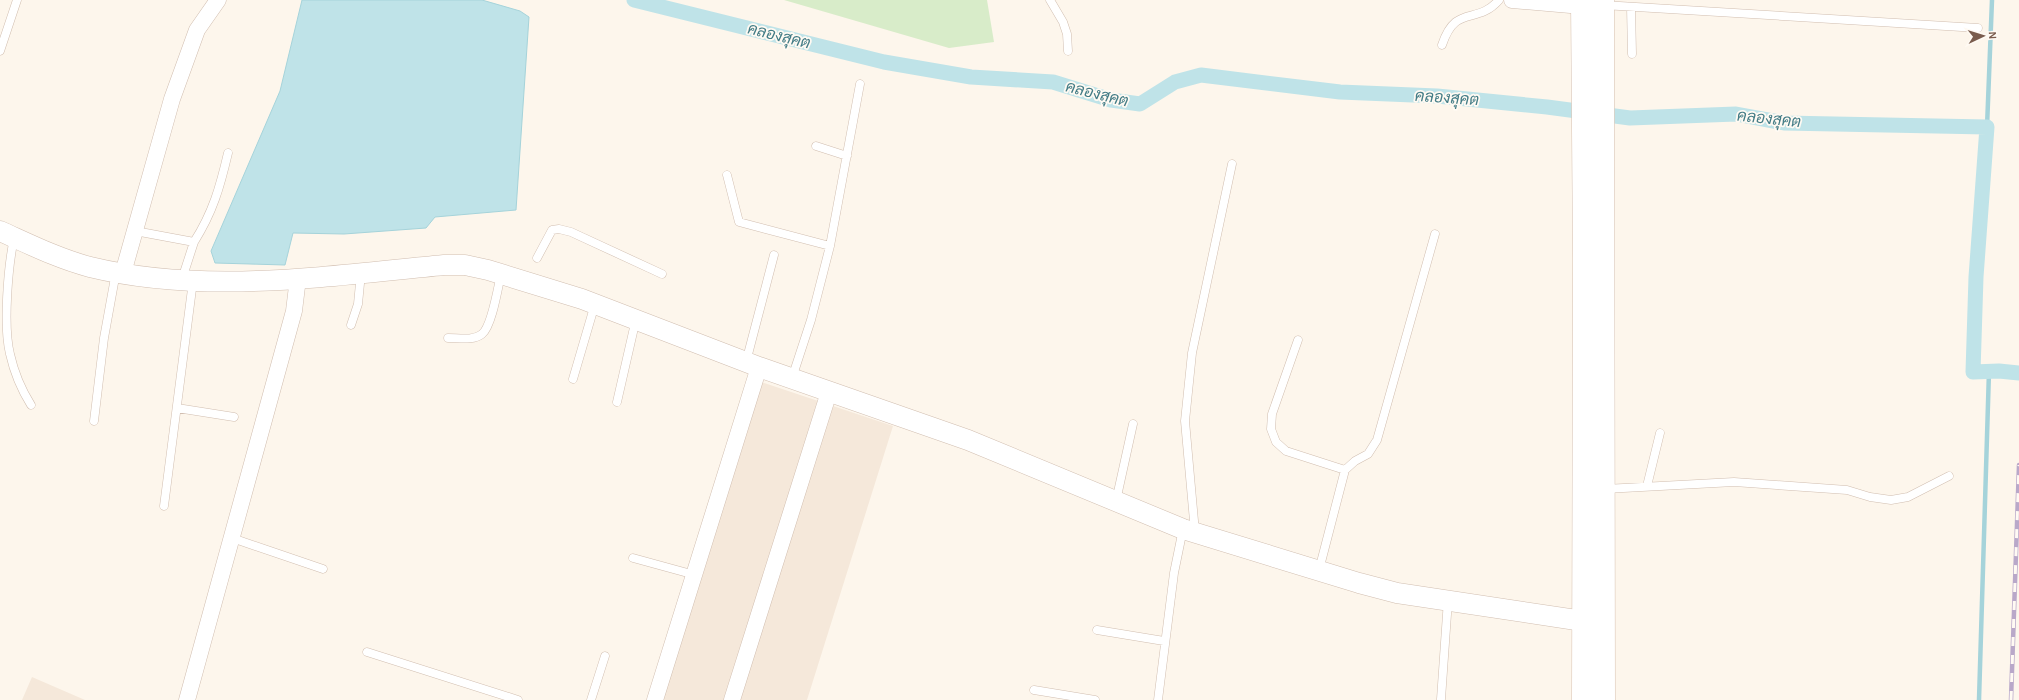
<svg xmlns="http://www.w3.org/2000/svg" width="2019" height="700" font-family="'Alegreya Sans',Sarabun,sans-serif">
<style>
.residential{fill:#f5e8da}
.green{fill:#d8ecc9}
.water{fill:#bfe3e8;stroke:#a5d3da}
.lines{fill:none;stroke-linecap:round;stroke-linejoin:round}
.stream{stroke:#a5d3da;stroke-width:4.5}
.canal{stroke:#bfe3e8;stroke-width:15}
.service-casing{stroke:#d1beb0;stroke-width:9}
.minor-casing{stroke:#d1beb0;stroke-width:17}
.tertiary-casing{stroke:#d1beb0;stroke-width:21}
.secondary-casing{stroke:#d6c0b0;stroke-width:23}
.service{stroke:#fff;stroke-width:8}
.minor{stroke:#fff;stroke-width:16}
.tertiary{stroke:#fff;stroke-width:20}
.secondary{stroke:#fff;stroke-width:22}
.rail-casing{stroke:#b9a8c9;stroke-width:4.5}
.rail{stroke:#fffaf3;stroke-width:3;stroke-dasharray:9;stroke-linecap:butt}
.labels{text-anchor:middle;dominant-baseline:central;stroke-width:3.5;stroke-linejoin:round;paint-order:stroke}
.water-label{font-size:16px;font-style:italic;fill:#437c86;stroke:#fffaf3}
</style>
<rect width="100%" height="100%" fill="#fdf6ec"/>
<path class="residential" d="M761,382L893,426L807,700H661Z
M32,677L85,700H22Z"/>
<path class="green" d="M784,0H987L994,42L949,48Z"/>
<path class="water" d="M302,0H482L520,11L529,17L516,210L435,217L426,228L344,234L293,233L285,265L215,263L211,251L280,91Z"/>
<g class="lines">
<path class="stream" d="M1987,127L1992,0
M1979,700L1989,371"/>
<path class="canal" d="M634,0L884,62L971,77L1053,82L1111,100L1140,104L1175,82L1201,75L1340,92L1437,96L1547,107L1630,118L1736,114L1784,123L1987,127L1976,277L1973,372L1999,371L2019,373"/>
<g class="service-casing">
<path id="service" d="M1050,0L1063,22L1067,34L1068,51
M1603,5L1978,28
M1631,7L1632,54
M1442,45C1456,3 1476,26 1499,0
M0,51L17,0
M816,146L847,156
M727,175L739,222L830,246
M135,231L194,242L182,279
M14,238C8,267 3,326 10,354C14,372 21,389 31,405
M194,242C213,212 220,187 228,153
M537,258L552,230L559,229L571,232L662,274
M351,325L358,304L361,273
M448,338C459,338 473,341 482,334C492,326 498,287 501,274
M1298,340L1272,414L1271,429L1276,442L1286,451L1345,470
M746,362L774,255
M792,378L811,320L830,246L860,84
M573,379L595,304
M617,402L636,319
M177,408L234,417
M94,421L104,338L116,272
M1647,486L1660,433
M1605,489L1734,482L1847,490L1870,497L1891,500L1908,497L1949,476
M1116,501L1133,424
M164,506L193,281
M1195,532L1185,421L1192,353L1232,164
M232,538L323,569
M633,558L695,575
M1319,570L1345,470L1355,461L1368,454L1377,440L1435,234
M1097,630L1164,641
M367,652L518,700
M1034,690L1095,700
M1441,699L1448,600
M591,700L605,656
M1158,700L1174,573L1183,529"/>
</g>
<g class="minor-casing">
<path id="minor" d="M1512,0L1582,6
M123,273L172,99L197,30L218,0
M187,700L294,311L298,278
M655,700L759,367
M732,700L829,392"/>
</g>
<g class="tertiary-casing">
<path id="tertiary" d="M0,231C29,244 59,259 90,267C205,295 328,276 444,265H465L488,270L582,299L759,367L968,440L1183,529L1359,583L1397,593L1583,621"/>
</g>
<g class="secondary-casing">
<path id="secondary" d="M1582,0L1584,258L1583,700
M1603,0L1604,700"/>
</g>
<use href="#service" class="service"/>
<use href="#minor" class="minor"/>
<use href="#tertiary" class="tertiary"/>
<use href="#secondary" class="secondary"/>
<g class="rail-casing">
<path id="rail" d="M2011,700L2019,465"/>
</g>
<use href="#rail" class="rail"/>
</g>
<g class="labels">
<g class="water-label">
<text transform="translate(779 36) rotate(14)">คลองสุคต</text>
<text transform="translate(1097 94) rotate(14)">คลองสุคต</text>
<text transform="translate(1447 98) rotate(4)">คลองสุคต</text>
<text transform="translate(1769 119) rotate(6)">คลองสุคต</text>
</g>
</g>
<g transform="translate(1983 36) rotate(86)" stroke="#fffaf3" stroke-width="3" paint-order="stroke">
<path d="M0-3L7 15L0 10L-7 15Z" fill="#7a5c4d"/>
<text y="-6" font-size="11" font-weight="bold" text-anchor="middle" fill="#7a5c4d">N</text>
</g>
</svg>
